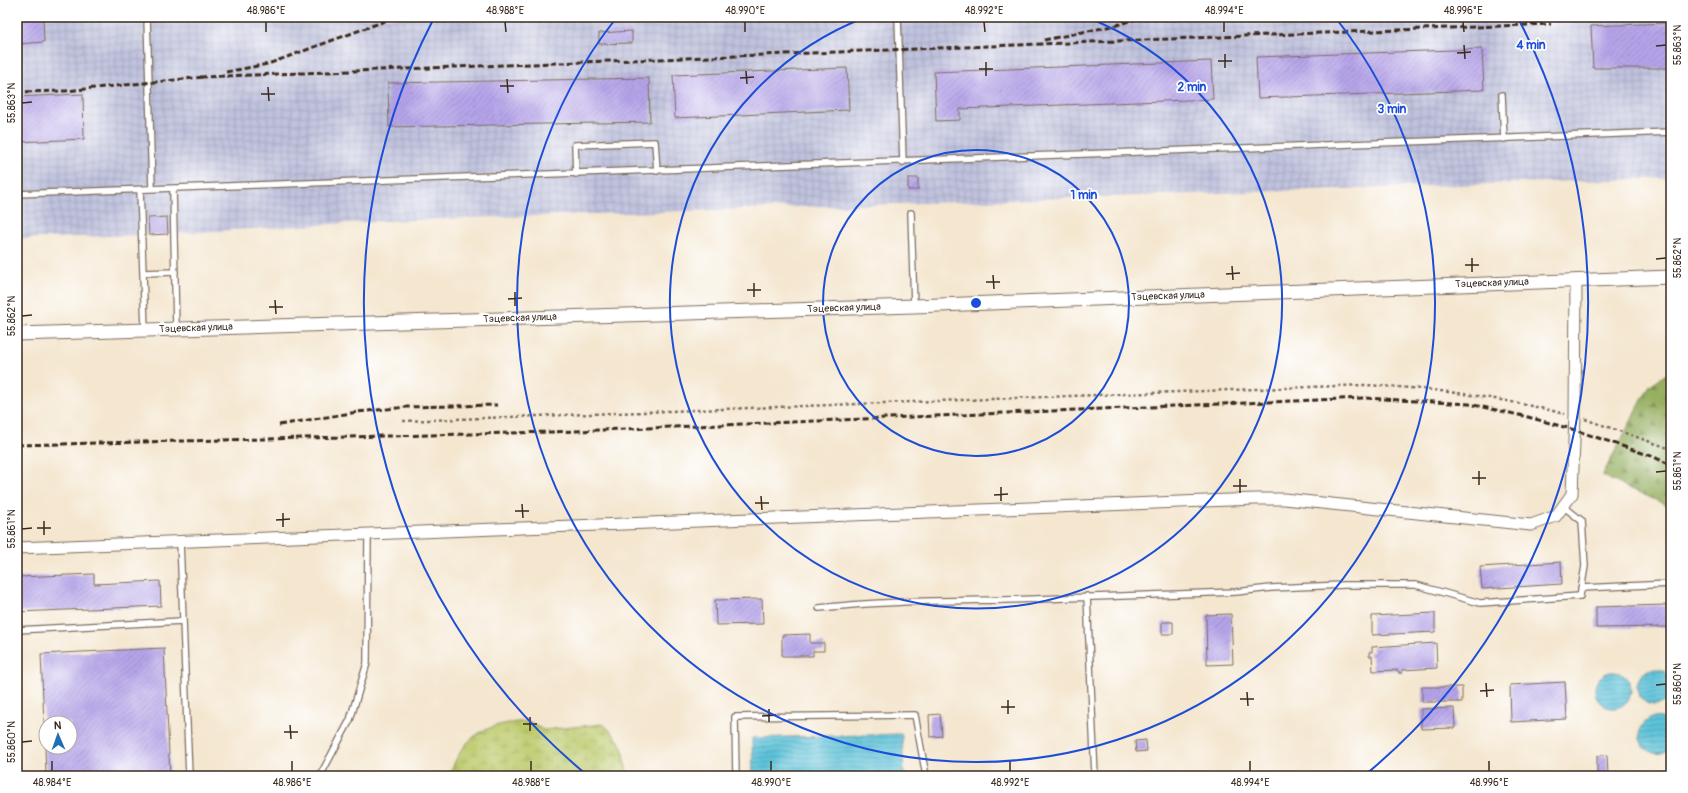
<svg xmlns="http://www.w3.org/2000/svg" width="1688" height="793" font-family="Pangolin,sans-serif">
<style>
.industrial{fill:url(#industrial-grid)}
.forest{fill:url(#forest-firs);stroke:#686c3f}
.wetland{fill:url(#wetland-marsh);stroke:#7c7a46}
.water{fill:url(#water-rules);stroke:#4c767c}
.building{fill:url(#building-hatch)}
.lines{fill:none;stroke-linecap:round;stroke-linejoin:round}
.service-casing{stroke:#7c6c5c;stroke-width:8}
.minor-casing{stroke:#7c6c5c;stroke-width:13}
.tertiary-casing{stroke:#7c6c5c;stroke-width:15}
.path{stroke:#7c6c5c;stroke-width:2.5;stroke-dasharray:3 3;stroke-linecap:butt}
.service{stroke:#fff;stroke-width:5.5}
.minor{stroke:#fff;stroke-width:11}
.tertiary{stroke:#fff;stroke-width:13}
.rail{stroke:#3b2a1e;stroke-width:3;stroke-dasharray:6 3;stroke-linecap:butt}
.ticks{fill:none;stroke:#3b2a1e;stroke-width:1.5}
.ring{fill:none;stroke:#1d4ed8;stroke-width:2}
.labels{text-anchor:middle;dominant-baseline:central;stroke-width:3.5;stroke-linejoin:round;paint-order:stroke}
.street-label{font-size:10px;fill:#3b2a1e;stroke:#fff}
.centre{fill:#1d4ed8;stroke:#fff;stroke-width:2}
.ring-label{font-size:12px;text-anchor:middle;font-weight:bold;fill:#1d4ed8;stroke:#fff;stroke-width:3.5;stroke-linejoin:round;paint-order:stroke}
.neatline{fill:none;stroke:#3b2a1e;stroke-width:1.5}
.ticks-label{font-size:10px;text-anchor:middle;fill:#3b2a1e}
</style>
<defs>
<pattern id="industrial-grid" width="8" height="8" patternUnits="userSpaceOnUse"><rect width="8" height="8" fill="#bfc2dd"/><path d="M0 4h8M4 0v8" fill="none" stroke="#a5a7bd"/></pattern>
<pattern id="forest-firs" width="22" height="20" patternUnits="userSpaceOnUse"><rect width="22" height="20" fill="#96af60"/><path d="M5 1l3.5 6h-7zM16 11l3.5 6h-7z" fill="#7c8f4f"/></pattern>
<pattern id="wetland-marsh" width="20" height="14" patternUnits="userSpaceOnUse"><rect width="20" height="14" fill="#bdcb6d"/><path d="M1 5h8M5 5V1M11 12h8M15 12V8" fill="none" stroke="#a3ae5e"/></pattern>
<pattern id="water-rules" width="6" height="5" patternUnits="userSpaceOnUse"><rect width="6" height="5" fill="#5dc3da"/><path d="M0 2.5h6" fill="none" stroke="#4e9fb0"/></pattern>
<pattern id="building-hatch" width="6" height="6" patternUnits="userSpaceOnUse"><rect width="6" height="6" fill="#b6a4ea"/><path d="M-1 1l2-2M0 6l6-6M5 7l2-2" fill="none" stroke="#9586bd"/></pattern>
</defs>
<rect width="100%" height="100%" fill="#fff"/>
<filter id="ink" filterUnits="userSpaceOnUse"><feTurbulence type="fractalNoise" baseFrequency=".025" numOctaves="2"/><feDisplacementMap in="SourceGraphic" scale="8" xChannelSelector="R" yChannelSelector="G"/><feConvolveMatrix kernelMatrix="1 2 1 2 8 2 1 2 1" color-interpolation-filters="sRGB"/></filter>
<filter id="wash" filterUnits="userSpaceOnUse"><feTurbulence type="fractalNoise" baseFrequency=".012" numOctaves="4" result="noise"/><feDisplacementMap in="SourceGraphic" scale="16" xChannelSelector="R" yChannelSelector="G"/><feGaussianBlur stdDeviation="0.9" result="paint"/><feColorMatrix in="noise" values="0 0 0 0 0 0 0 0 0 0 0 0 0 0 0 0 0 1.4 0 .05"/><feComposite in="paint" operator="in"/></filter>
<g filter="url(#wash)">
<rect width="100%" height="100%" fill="#f4e6cf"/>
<path class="industrial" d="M17,17H1671V178L382,221L168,234L17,239Z"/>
<path class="forest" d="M1671,371V507L1602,476L1650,385Z"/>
<path class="wetland" d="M528,721L543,730L603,724C624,743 624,749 627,776H449C464,734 485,724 528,721Z"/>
<path class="water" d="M1637 687a18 18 0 1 1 36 0a18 18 0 1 1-36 0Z
M1595 690a18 18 0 1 1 36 0a18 18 0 1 1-36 0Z
M1654,717L1665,719L1671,723V747C1652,769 1621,730 1654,717Z
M902,734L904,776H753L752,738Z"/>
<g id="blocks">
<path class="building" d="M17,17H43L44,42L17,44Z
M1671,23V68H1593L1591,26Z
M632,31V43L599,44V33Z
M1482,49L1484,90L1258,98L1256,57Z
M1211,61L1213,99L960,109V120L936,121L934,72Z
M847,68L849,110L675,118L673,75Z
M649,78L650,122L389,127L388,83Z
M83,94L84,139L17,142V97Z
M908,178H918V190H908Z
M167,217L168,234L149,235L148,218Z
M1561,562L1562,584L1482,589L1480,567Z
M94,574V584L160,581L161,606L17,612V577Z
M762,599L763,624L716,625L715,600Z
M1667,605L1668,627L1596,628V607Z
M1435,613V632L1372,635V616Z
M1231,614L1233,664L1207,665L1206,615Z
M1162,622H1173V634H1162Z
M810,634V643H824V651H813V656H782V635Z
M1436,643L1437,668L1402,670V673H1399L1398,670L1373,671L1372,656H1369V652H1372V647Z
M164,648L170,776H46L45,747H70V723H46L45,746L41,654Z
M1565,682L1567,719L1511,722L1510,685Z
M1422,687H1462V702H1422Z
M1454,708L1455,728L1421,729V709Z
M940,714L942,736L930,737L929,715Z
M1146,740L1147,751L1136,752L1135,741Z
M1607,755L1608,775H1597V756Z
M1071,772V776H1039V773Z"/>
</g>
</g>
<g filter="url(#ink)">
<use href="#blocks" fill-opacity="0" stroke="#7c6c5c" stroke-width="1"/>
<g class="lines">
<g class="service-casing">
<path id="service" d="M147,17L152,189
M898,17L903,162
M1502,95L1504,139
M576,174L575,145L655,142L657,171
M173,189L176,329
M140,190L145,329
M17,194L1671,132
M911,213L914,306
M143,273L175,272
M180,541L189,776
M1581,588L1671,584
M1087,596L1095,776
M819,608C880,601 941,601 1003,600C1081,598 1159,594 1236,592L1271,588L1344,585H1416L1480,603L1580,596L1585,566L1582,521L1563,506
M17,630L182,621
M320,776L350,720L367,663L368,534
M736,776L735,717L915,715L926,776"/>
</g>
<g class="minor-casing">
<path id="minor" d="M17,548L1255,499H1284L1531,525L1556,516L1572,494L1575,416L1576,280"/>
</g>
<g class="tertiary-casing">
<path id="tertiary" d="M17,334L914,306L1671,277"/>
</g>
<path class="path" d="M1585,419L1671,449
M403,421L1364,385C1433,388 1499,397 1565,414"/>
<use href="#service" class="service"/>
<use href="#minor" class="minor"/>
<use href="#tertiary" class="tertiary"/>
<path class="rail" d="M1044,40L1117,25L1141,17
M226,72L268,64L396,17
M200,77L1551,24
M17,92L65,91L204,77
M279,425L357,412L407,407L497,405
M17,445L552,432L1365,398L1469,404L1528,417L1575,430L1654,457L1671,465"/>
</g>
</g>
<path class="ticks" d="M266,22V32M505,22L506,32M745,22V32M984,22L985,32M1224,22V32M1463,22L1464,32M1464,45L1465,59M1656,46L1666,45M1457,53L1471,52M1225,54V68M1218,61H1232M986,62V76M979,69H993M746,71L747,84M740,78L754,77M507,79L508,93M500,86H514M268,87L269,101M261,94H275M22,103L32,102M1472,258V272M1656,259L1666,258M1465,265H1479M1232,266L1233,280M1226,274L1240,273M993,275L994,289M986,282H1000M754,283V297M747,290H761M515,292V306M508,299L522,298M275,300L276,314M269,307H283M22,316L32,315M1479,471V485M1656,472L1666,471M1472,478H1486M1240,479V493M1233,486H1247M1001,487V501M994,495L1008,494M761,496L762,510M755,503H769M522,504L523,518M515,511H529M283,513V527M276,520L290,519M44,521V535M37,528H51M22,529L32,528M1486,683L1487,697M1656,685L1666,684M1480,691L1494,690M1247,692L1248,706M1240,699H1254M1008,700V714M1001,707H1015M769,709V722M762,716L776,715M530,717V731M523,724H537M290,725L291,739M284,732H298M22,742L32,741M52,761V771M292,761V771M531,761V771M771,761V771M1010,761V771M1250,761V771M1489,761V771"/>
<g class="ring">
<circle cx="976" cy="303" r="153"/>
<path d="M1086 17A306 306 0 1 1 866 17"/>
<path d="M1335 17A459 459 0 1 1 617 17"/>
<path d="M587 775A612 612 0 0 1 433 20M1519 20A612 612 0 0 1 1365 775"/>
</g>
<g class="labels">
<g class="street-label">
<text transform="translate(1492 283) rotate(-2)">Тэцевская улица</text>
<text transform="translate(1168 296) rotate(-2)">Тэцевская улица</text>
<text transform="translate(844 308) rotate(-2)">Тэцевская улица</text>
<text transform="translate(520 318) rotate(-2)">Тэцевская улица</text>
<text transform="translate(196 328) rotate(-2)">Тэцевская улица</text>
</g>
</g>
<circle cx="976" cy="303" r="6" class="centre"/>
<g class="ring-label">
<text x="1531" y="49">4 min</text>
<text x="1192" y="91">2 min</text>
<text x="1392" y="113">3 min</text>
<text x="1084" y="199">1 min</text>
</g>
<rect width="1688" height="793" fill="none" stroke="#fff" stroke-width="44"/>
<g transform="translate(58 735) rotate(358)"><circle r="19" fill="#ffffff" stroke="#b1aaa5"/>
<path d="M0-3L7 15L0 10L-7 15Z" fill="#1f6fb2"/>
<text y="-6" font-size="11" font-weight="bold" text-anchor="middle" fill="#3b2a1e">N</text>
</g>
<rect x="22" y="22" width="1644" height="749" class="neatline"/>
<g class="ticks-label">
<text x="266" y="14">48.986°E</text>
<text x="505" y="14">48.988°E</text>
<text x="745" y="14">48.990°E</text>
<text x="984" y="14">48.992°E</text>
<text x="1224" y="14">48.994°E</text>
<text x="1463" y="14">48.996°E</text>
<text transform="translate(1677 45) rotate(-90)" y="4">55.863°N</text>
<text transform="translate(11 103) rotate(-90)" y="4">55.863°N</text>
<text transform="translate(1677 258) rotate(-90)" y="4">55.862°N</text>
<text transform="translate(11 316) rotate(-90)" y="4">55.862°N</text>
<text transform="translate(1677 471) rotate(-90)" y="4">55.861°N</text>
<text transform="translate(11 529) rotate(-90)" y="4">55.861°N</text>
<text transform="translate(1677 684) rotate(-90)" y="4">55.860°N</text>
<text transform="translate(11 742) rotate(-90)" y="4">55.860°N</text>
<text x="52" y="786">48.984°E</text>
<text x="292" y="786">48.986°E</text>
<text x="531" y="786">48.988°E</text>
<text x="771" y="786">48.990°E</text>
<text x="1010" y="786">48.992°E</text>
<text x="1250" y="786">48.994°E</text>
<text x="1489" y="786">48.996°E</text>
</g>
</svg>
